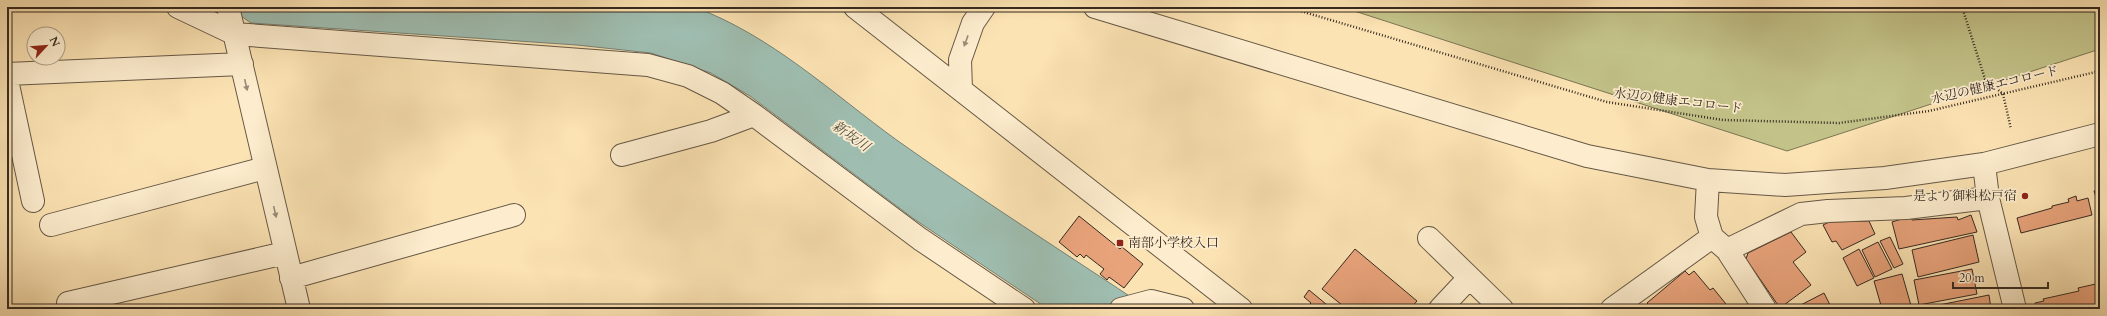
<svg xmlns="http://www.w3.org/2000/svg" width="2107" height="316" font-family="Cardo,'Noto Serif JP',serif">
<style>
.green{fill:#c3c389;stroke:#7c7655}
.water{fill:#9fbeb1;stroke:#748277}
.building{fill:#e9a37b;stroke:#342921}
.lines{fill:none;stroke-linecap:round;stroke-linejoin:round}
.minor-casing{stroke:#665846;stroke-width:24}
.path{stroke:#342921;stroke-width:2.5;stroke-dasharray:1 2;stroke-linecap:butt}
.minor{stroke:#fdedce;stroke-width:22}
.oneway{fill:#988b78}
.poi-dot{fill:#8f2418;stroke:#fdedce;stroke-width:1.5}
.labels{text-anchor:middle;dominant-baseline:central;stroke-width:3.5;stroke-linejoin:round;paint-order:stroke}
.street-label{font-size:13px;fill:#342921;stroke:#fdedce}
.poi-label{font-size:13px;fill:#342921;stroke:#fdedce;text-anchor:end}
.water-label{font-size:14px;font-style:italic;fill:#4f4e45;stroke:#fdedce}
</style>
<rect width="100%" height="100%" fill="#fce3b3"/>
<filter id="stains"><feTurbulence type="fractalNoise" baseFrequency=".005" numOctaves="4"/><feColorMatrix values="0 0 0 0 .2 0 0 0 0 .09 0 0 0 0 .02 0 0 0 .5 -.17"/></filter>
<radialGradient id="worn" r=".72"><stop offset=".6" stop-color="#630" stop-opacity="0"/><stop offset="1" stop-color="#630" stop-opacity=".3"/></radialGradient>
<path class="green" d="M1342,7H2100V49L1787,151Z"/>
<path class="water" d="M216,7H694C771,35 833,94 898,141C980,199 1065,253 1149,309H1048L914,219L750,96L711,73L651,53L577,45L251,23L241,16H219Z"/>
<path class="building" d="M2100,189V210L2094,191Z
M2076,196L2077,201L2088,198L2092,215L2021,233L2017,218L2052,208V206L2069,202L2068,199Z
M1971,215L1977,232L1899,249L1892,222L1911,216L1912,220L1957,217L1958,220Z
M1079,216L1120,249L1122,247L1143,264L1124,288L1109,277L1107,280L1100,274L1104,269L1086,255L1084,258L1080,254L1077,257L1059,242Z
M1869,221L1875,234L1842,250L1836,241L1832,242L1823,225L1829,222Z
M1791,232L1806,252L1793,262L1811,285L1780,308L1746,259L1748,253Z
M1973,235L1979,262L1918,277L1912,250Z
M1890,237L1903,264L1894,268L1880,241Z
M1878,242L1892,269L1875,277L1862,250Z
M1355,249L1417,301L1410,309H1371L1364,304L1360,309H1347L1322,289Z
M1859,249L1874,278L1857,286L1843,258Z
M1972,269L1977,294L1919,305L1914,280Z
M1685,271L1689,275L1694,271L1710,290L1713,288L1730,309H1646L1650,306L1647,303Z
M1902,274L1912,309H1882L1874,281Z
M2100,283V309H2036L2035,303L2044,301L2043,299L2079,291L2078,288Z
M1309,290L1332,309H1305L1311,303L1304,297Z
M1824,293L1832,309H1793Z
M1989,295L1991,309H1919Z"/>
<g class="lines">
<g class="minor-casing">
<path id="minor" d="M178,7L235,34L648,65L688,76L722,93L754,115L920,239L1024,309
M228,7L299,309
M855,7L1241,309
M1095,7L1587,156L1708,180L1785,185L1885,178L1984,164L2100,134
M7,74L242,64
M7,80L33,201
M961,90L960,60L973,23L984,7
M622,155L711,131L754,115
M1984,164L1988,198L2015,309
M1708,180L1706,217L1712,237L1727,250L1765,309
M51,225L265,168
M1429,238L1502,309
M1727,250L1801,214L1828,211L1906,208L1988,198
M291,278L514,215
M68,303L285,253
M1121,309L1151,301L1183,309
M1440,309L1469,278
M1612,309L1712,237"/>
</g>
<path class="path" d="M1287,7L1607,102L1723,120L1839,123L1929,111L2100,71
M1962,7L1985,79L2003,94L2011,129"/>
<use href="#minor" class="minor"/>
</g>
<defs><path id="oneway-solid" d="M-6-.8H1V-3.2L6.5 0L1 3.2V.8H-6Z"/></defs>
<g class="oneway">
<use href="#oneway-solid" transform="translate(966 41) rotate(110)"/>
<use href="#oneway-solid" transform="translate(246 85) rotate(77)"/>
<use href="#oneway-solid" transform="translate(275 212) rotate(77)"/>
</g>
<g class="poi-dot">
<circle cx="2025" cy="196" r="4"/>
<rect x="1116" y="239" width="8" height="8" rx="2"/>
</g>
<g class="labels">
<g class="street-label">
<text transform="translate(1995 85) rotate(-13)">水辺の健康エコロード</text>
<text transform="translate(1678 101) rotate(7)">水辺の健康エコロード</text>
</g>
<g class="poi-label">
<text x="2017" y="196">是より御料松戸宿</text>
<text x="1128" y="243" text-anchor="start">南部小学校入口</text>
</g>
<g class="water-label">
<text transform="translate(851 136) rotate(35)">新坂川</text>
</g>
</g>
<rect width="2107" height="316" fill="none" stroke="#fce3b3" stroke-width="24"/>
<rect x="8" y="8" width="2091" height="300" fill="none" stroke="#342921" stroke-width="2"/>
<rect x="12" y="12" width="2083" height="292" fill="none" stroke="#342921"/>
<g transform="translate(46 46) rotate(64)"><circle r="19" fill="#fdedce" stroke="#ad9f89"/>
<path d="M0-3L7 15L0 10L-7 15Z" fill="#8f2418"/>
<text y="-6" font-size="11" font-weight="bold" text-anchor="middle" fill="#342921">N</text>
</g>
<path d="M1953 282v6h95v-6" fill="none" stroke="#342921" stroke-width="2"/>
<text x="1959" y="282" font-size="12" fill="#342921" stroke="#fdedce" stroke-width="3" paint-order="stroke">20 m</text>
<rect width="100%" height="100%" filter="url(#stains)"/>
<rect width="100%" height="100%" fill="url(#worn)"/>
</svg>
